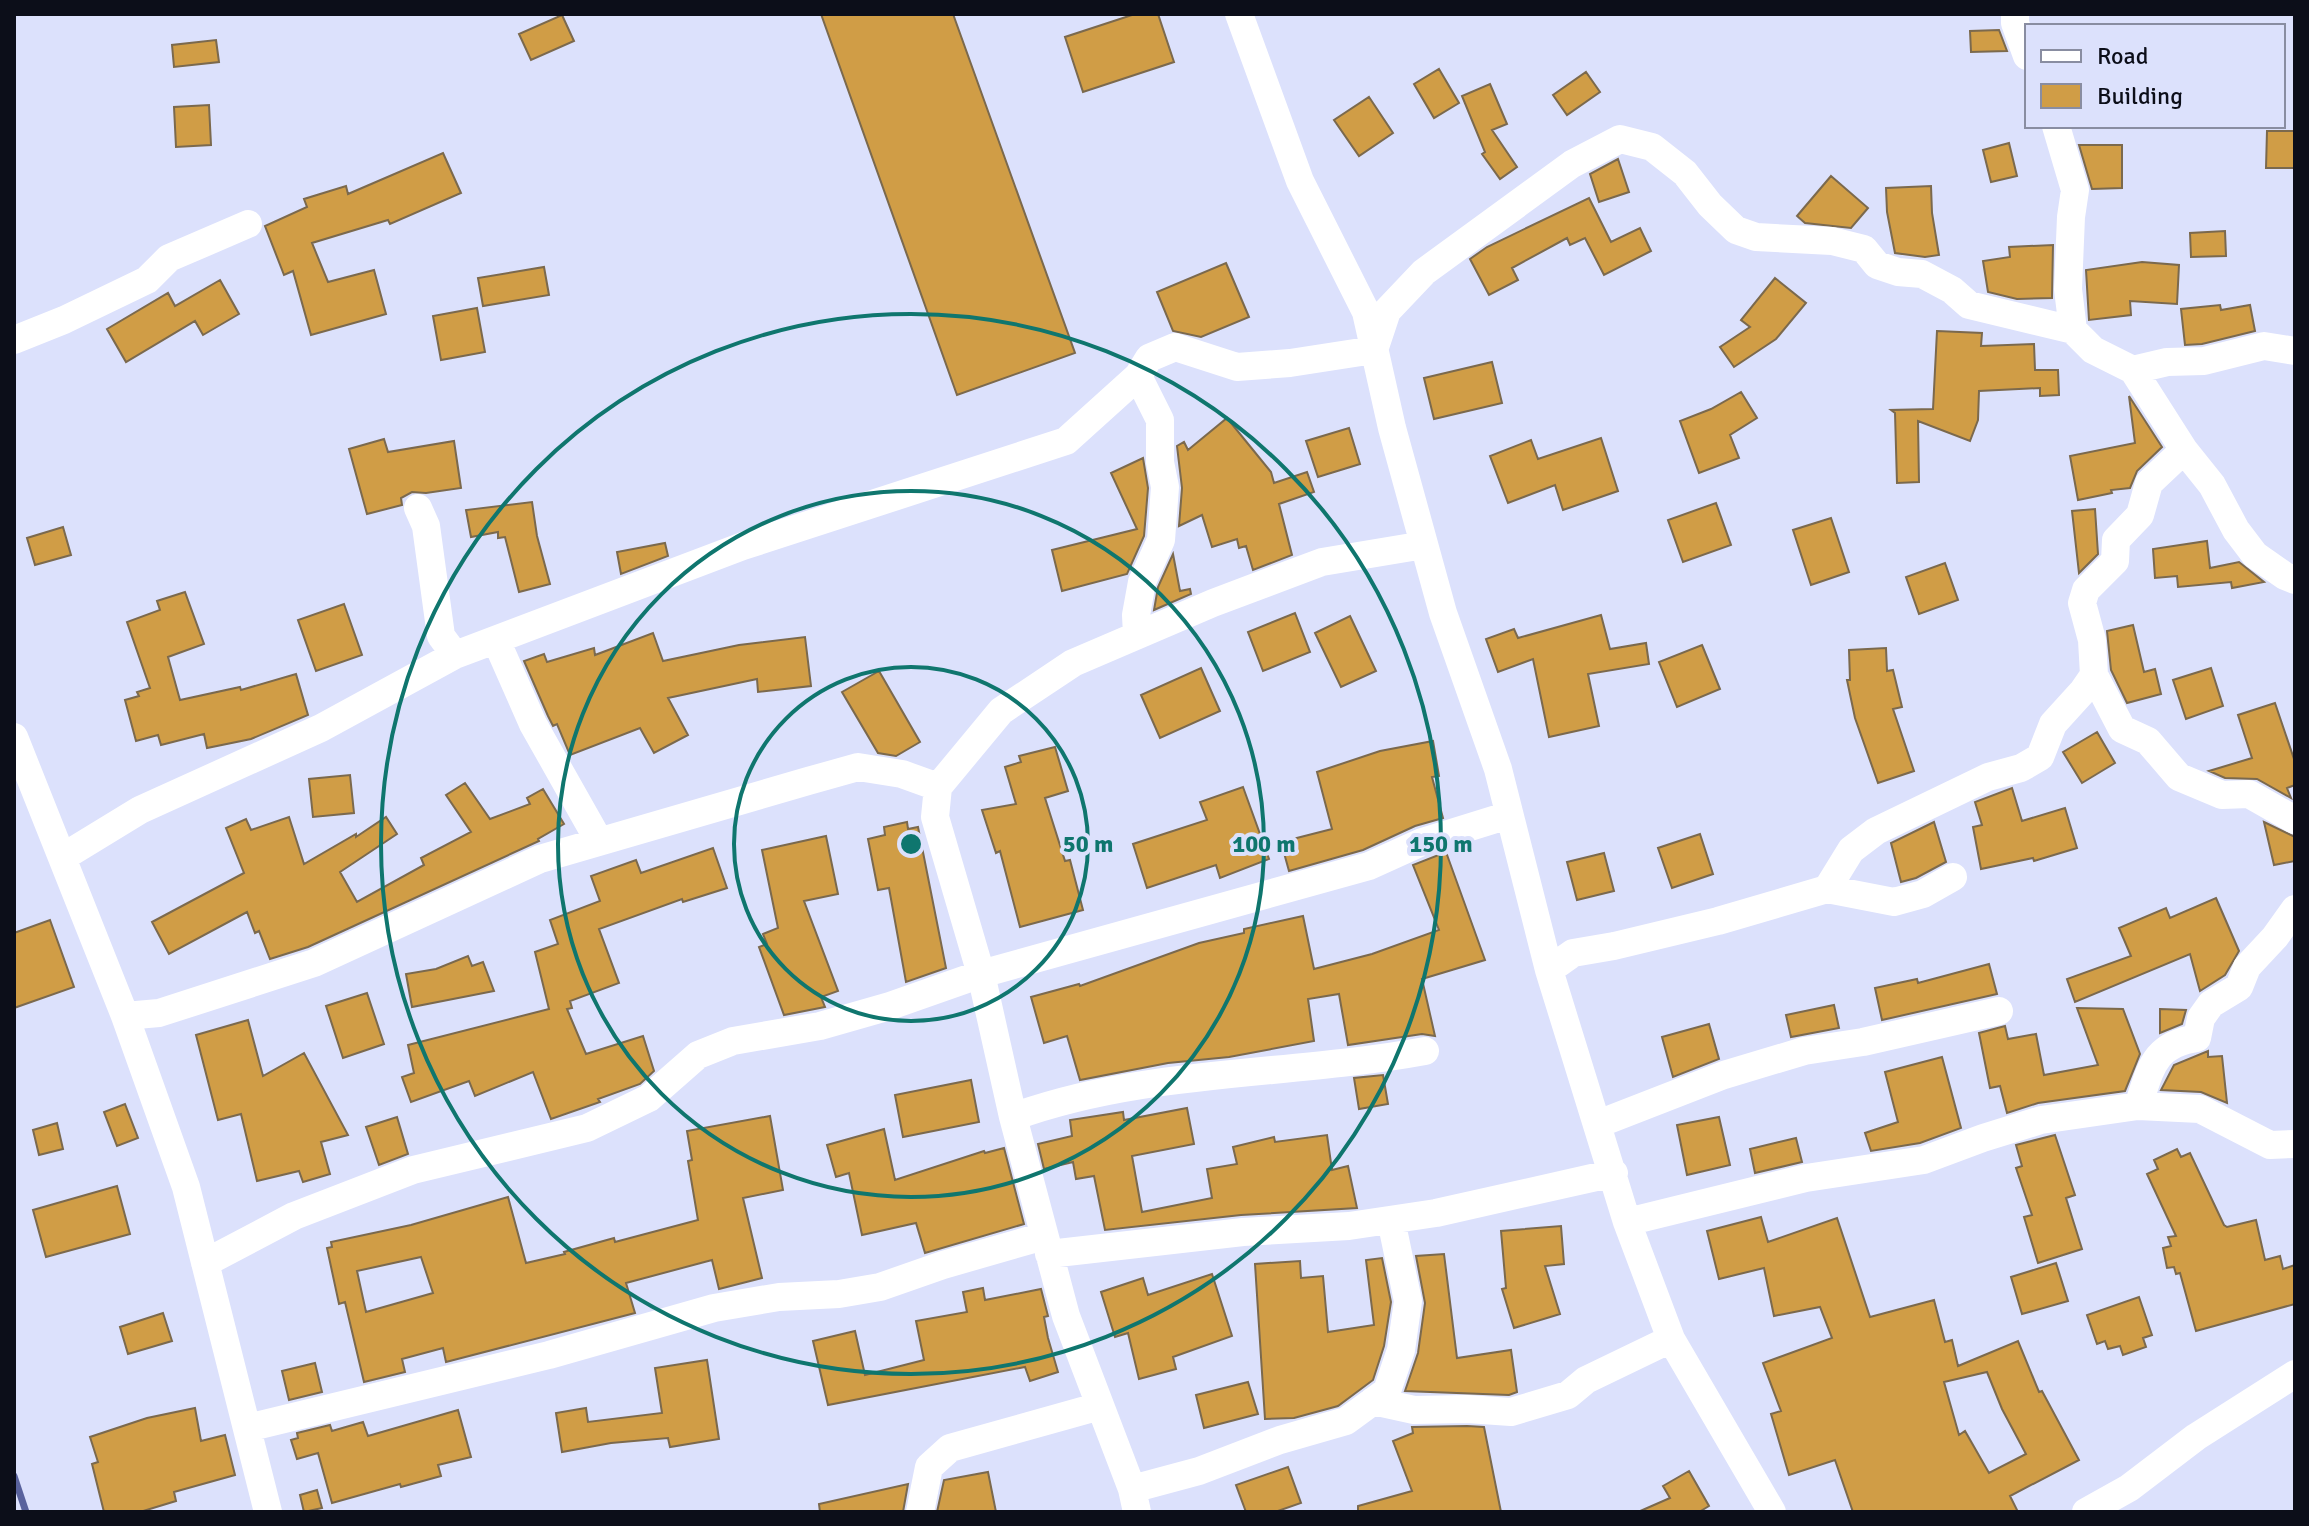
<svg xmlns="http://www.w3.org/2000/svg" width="2309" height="1526" font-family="Signika,sans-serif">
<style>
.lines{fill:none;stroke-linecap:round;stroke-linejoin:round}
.stream{stroke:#59629d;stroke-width:7}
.building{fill:#d09d46;stroke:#7b694d;stroke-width:2;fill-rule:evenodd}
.street{stroke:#fff;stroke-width:28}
.ring{fill:none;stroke:#0f766e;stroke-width:4}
.centre{fill:#0f766e;stroke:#dce1fc;stroke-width:4}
.ring-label{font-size:24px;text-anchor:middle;font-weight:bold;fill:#0f766e;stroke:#dce1fc;stroke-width:8;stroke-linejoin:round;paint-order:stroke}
</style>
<rect width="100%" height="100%" fill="#dce1fc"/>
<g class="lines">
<path class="stream" d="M14,1476L26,1512"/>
</g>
<path class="building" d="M821,14H953L1075,353L957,395Z
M1135,14H1158L1174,62L1083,92L1065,37Z
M562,15L574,41L531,60L519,34Z
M1999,30L2007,51L1971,52L1970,31Z
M216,40L219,62L174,67L172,45Z
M1439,69L1459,103L1434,118L1414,84Z
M1586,72L1600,92L1567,115L1553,95Z
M1490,84L1507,124L1492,130L1517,167L1500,179L1482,154L1485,152L1462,96Z
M1369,97L1393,133L1359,156L1334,120Z
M209,105L211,145L176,147L174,107Z
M2267,131H2295V168H2266Z
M2009,143L2017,176L1991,182L1983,150Z
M2079,145H2122V188L2092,189Z
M443,153L461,193L390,224L388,220L312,243L328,282L374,270L386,314L311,335L293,271L284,275L265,226L307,207L304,199L346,186L348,194Z
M1618,159L1629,192L1599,202L1590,174Z
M1831,176L1868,208L1851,228L1805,223L1797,216Z
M1931,186L1932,213L1939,255L1925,257L1895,253L1887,212L1886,188Z
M1589,198L1611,242L1640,228L1651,251L1604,275L1585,238L1570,245L1567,238L1512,268L1518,280L1489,295L1470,259L1487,247Z
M2225,231L2226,256L2191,257L2190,233Z
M2053,245L2052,298L2017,299L1988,292L1983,261L2010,257L2009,247Z
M2142,262L2179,265L2177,304L2130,301L2131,315L2089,320L2086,270Z
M1226,263L1249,317L1201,337L1173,331L1157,292Z
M544,267L549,295L483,306L478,278Z
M1775,278L1806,303L1776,339L1734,367L1720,347L1750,327L1741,320Z
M220,280L239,314L203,335L195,321L126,362L107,329L168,293L175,306Z
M2220,305L2221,310L2250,305L2255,331L2202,344L2185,345L2181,309Z
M477,308L485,352L441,360L433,316Z
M1937,331L1982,333L1981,346L2034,344L2035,370H2058L2059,395L2040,396V388L1979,391L1978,420L1970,441L1918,421L1919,482L1897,483L1895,413L1891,410L1933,409Z
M1492,362L1502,403L1434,419L1424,378Z
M1741,392L1757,418L1730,435L1739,458L1699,473L1680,421L1711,409Z
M2129,396L2162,447L2137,471L2130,488L2111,490L2112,493L2078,500L2070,456L2135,443Z
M1227,418L1271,472L1274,483L1307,472L1314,492L1279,504L1292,555L1253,570L1246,546L1239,548L1237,539L1212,547L1202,515L1179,526L1182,488L1177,446L1184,442L1188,450Z
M1349,428L1360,464L1318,477L1306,441Z
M1601,438L1618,491L1563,510L1555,485L1508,503L1490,456L1531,440L1538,459Z
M384,439L388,452L454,441L461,488L426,493L412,492L401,498L402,505L367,514L349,449Z
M1143,458L1148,488L1144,536L1127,574L1062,591L1052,550L1137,529L1111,473Z
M532,502L537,536L550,584L519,592L505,537L498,538V532L471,537L466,510Z
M1716,503L1731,545L1683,562L1668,520Z
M2095,509L2098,554L2079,573L2072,511Z
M1831,518L1849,572L1811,585L1793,530Z
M63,527L71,555L35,565L27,538Z
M2207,541L2210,568L2239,562L2264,582L2232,588L2231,582L2178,587L2177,576L2155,578L2153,549Z
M665,543L668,556L621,574L617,552Z
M1173,554L1180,591L1190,589L1191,594L1154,610L1158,587Z
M1945,563L1958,600L1919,614L1906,577Z
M185,592L204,644L168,657L180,700L240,687L241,690L296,674L308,715L251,739L207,748L204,734L161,745L158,735L136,741L125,700L139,696L137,692L150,688L127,622L160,610L157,601Z
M344,604L362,655L316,671L298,620Z
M1295,613L1310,652L1263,671L1248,632Z
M1601,615L1610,649L1646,643L1649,664L1588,674L1599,726L1549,737L1533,659L1498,672L1486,639L1514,629L1518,638Z
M1350,616L1376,671L1341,687L1315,633Z
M2133,625L2144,672L2155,669L2161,694L2127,703L2111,670L2107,631Z
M653,633L663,661L739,645L805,637L811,686L758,692L757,679L668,698L688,735L654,753L640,728L570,755L557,724L553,726L548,716L524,661L544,654L547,662L594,648L595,655Z
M1702,645L1720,689L1677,707L1659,662Z
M1886,648L1887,671L1893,670L1902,707L1893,709L1914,771L1878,783L1855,718L1847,680H1850L1849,650Z
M1201,668L1220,711L1160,738L1141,695Z
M2211,668L2223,706L2186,719L2173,680Z
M879,671L920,742L896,756L878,753L842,692Z
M2275,703L2295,762V785L2287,788L2291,798L2257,779L2225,778L2209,771L2252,758L2238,715Z
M2097,732L2115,763L2082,783L2063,752Z
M1433,741L1439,776L1432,777L1443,818L1415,826L1363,850L1289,871L1281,842L1332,829L1317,772L1380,751Z
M1055,747L1068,791L1045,798L1065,861L1070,860L1083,910L1020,927L1000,851L996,853L982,810L1016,804L1005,767L1021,762L1019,756Z
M350,775L354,813L313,817L309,779Z
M465,783L490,819L530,804L527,798L543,789L564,824L538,839L539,841L308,947L270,959L259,931L255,933L247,912L169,954L152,922L244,873L226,828L246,819L251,830L289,817L304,864L356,834V837L386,817L397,834L340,872L357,902L424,865L421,858L471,832L446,795Z
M1243,787L1269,859L1220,878L1216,865L1147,888L1133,844L1207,820L1200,802Z
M2012,788L2022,821L2065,808L2077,848L2034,861L2033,858L1981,869L1973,827L1982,825L1975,802Z
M907,822L908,829L918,827L946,968L906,982L889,888L878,890L868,839L885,835L884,827Z
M1934,822L1946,862L1916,878L1901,882L1891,843Z
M2264,822L2295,837V861L2274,865Z
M1700,834L1713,874L1672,888L1658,848Z
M826,836L838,894L804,901L838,991L821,997L825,1007L784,1015L759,947L767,944L763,934L778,928L762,850Z
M713,848L727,888L683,902L682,899L599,929L619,983L570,1001L572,1008L567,1009L586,1054L643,1036L654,1071L640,1084L598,1099L600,1102L551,1119L533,1072L475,1096L469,1081L411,1102L402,1077L414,1073L408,1045L549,1009L535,952L558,944L550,920L600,901L591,876L636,860L641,873Z
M1446,852L1485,960L1422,979L1435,1036L1422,1034L1348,1045L1339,994L1308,999L1314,1041L1229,1057L1168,1063L1080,1080L1067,1036L1044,1043L1031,997L1079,984L1080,986L1199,943L1244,933V929L1303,916L1314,969L1372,954L1439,930L1413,865Z
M1604,853L1614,891L1577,900L1567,862Z
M2216,898L2239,951L2225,975L2200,991L2190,954L2075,1002L2067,979L2131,956L2119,928L2166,908L2170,918Z
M50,920L74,987L14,1008V933Z
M468,956L472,966L483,962L494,991L412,1007L406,974L436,969Z
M1989,964L1997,994L1882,1020L1875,988L1917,979L1918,983Z
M367,993L384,1044L343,1058L326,1006Z
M1834,1005L1839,1028L1791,1037L1786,1015Z
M2077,1008L2123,1009L2140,1054L2125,1091L2038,1103L2007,1113L2000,1086L1990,1088L1979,1033L2005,1026L2008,1039L2036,1034L2044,1075L2098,1065Z
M2160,1009L2186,1010L2182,1024L2160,1033Z
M248,1020L263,1076L304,1053L348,1135L321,1142L330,1174L303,1182L299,1171L257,1181L241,1114L218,1120L196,1035Z
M1709,1024L1719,1059L1673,1077L1662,1037Z
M2208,1051V1057L2222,1056L2227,1103L2201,1092L2161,1090L2174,1065Z
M1942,1057L1961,1128L1920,1143L1871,1151L1865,1133L1898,1122L1885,1072Z
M1383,1075L1388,1104L1359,1109L1354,1078Z
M971,1080L979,1122L903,1137L895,1095Z
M125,1104L138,1138L117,1146L104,1112Z
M1187,1108L1194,1144L1132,1156L1142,1212L1212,1198L1207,1169L1237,1164L1233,1147L1274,1137L1275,1142L1327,1135L1332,1170L1348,1166L1357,1208L1241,1215L1105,1230L1094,1176L1076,1179L1073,1162L1044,1169L1038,1144L1072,1136L1070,1120L1123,1112L1124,1120Z
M770,1116L783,1190L743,1198L762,1278L719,1289L712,1260L626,1283L635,1313L446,1362L443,1348L402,1359L405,1372L364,1382L345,1302L339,1304L327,1248L332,1247L331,1242L411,1225L508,1197L526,1263L565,1254L564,1252L614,1238L615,1242L698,1220L688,1161L692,1160L687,1131ZM421,1257L433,1293L366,1312L357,1271Z
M397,1117L408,1154L379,1165L366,1127Z
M1719,1117L1730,1165L1687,1175L1677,1125Z
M57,1123L63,1149L39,1155L33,1130Z
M884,1129L895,1180L984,1151L985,1153L1004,1148L1024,1224L925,1253L916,1223L862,1235L849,1173L836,1177L827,1145Z
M2055,1135L2075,1195L2066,1198L2082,1249L2038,1263L2024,1217L2032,1215L2016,1168L2022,1166L2016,1145Z
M1796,1138L1802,1162L1755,1173L1750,1149Z
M2177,1149L2181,1157L2190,1153L2224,1225L2227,1227L2256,1220L2265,1260L2280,1256L2283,1269L2295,1265V1304L2196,1331L2180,1273L2176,1274L2174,1267L2167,1268L2163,1248L2171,1246L2168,1237L2176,1236L2147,1174L2158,1169L2154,1160Z
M117,1186L130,1234L46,1257L33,1210Z
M1761,1217L1768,1242L1837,1218L1870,1317L1934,1300L1945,1342L1952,1340L1958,1366L2018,1341L2039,1392L2042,1391L2079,1460L2010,1496L2018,1512H1853L1835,1460L1789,1475L1771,1414L1781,1411L1763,1363L1832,1338L1820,1307L1774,1316L1764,1268L1719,1279L1707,1231ZM1987,1372L2002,1409L2026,1454L1989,1473L1965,1431L1959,1435L1944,1382Z
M1561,1226L1564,1264L1545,1266L1560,1314L1514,1328L1502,1289L1506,1288L1501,1231Z
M1444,1254L1457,1358L1511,1350L1517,1392L1509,1395L1405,1391L1418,1353L1425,1303L1416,1256Z
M1382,1258L1391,1302L1384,1346L1373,1380L1338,1406L1294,1418L1265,1419L1255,1264L1300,1261L1301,1278L1323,1276L1328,1332L1374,1325L1366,1260Z
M2056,1263L2068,1301L2022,1314L2011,1277Z
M1212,1274L1232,1336L1173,1357L1176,1369L1139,1379L1128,1333L1115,1337L1101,1292L1143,1278L1148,1295Z
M983,1288L985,1300L1041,1289L1048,1316L1044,1317L1048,1338L1058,1372L1030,1381L1025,1367L828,1405L813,1341L855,1331L865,1375L924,1360L916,1321L967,1312L963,1292Z
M2139,1297L2152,1335L2143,1338L2146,1347L2123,1355L2120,1346L2108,1349L2105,1341L2097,1344L2087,1315Z
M163,1313L172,1341L128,1354L120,1327Z
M707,1360L719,1439L670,1447L668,1438L611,1443L562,1452L556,1413L586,1408L588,1422L662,1413L655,1368Z
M315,1363L322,1392L289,1400L282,1371Z
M1248,1382L1258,1414L1204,1428L1196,1395Z
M195,1408L201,1441L225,1435L235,1475L174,1492L176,1501L140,1512H104L92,1464L98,1462L90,1437L147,1418Z
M458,1410L471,1457L438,1465L441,1476L401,1487L400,1484L332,1503L318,1453L297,1459L291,1440L298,1438L297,1433L330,1425L332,1431L363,1422L368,1436Z
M1467,1426L1484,1427L1501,1512H1358V1506L1412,1491L1393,1441L1413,1433L1412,1427Z
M1288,1467L1301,1503L1275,1512H1246L1236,1485Z
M1689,1471L1709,1506L1699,1512H1638L1670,1498L1663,1486Z
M988,1472L996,1512H937L944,1480Z
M908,1484L903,1512H820L819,1504Z
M317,1490L322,1508L304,1512L300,1495Z"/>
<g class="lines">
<path class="street" d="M1239,14L1300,181L1366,312L1392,428L1443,613L1498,769L1549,970L1627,1222L1671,1339L1772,1512
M2015,14V23L2027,56
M2056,126L2075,190L2071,217L2068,289L2073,330
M14,340L64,320L147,280L169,258L248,224
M2133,370L2167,362L2204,361L2264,346L2295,351
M418,508L426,526L441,636L455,655
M1137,635L1136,615L1142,582L1161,540L1165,487L1160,462V420L1138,376
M496,640L533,724L599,841
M2094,675L2122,729L2148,741L2179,777L2222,795L2249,794L2295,820
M14,737L125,1016L186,1187L268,1512
M63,857L140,810L321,728L455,655L743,546L1066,441L1138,376L1149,358L1175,347L1237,367L1290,363L1374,350L1387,311L1424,272L1572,164L1620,139L1652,147L1685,173L1710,205L1736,230L1756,237L1832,241L1864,249L1877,265L1898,272L1922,274L1952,290L1969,305L2073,330L2093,350L2133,370L2184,450L2212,485L2236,530L2255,555L2285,576L2295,580
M1827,889L1851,850L1876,831L1988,777L2021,768L2040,757L2053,724L2083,691L2094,675L2092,640L2082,603L2086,590L2115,561L2116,540L2140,515L2149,483L2184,450
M1549,970L1573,953L1614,946L1718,921L1827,889L1894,902L1923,894L1953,877
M125,1016L159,1013L314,963L540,859L808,781L858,767L902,774L938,787
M2138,1106C2151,1068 2153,1045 2197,1038L2201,1018L2211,1004L2239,987L2247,967L2275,937L2295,909
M1013,1117C1144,1069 1289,1076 1425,1051
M1598,1124L1724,1075L1804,1051L1863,1042L1999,1011
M1627,1222L1806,1178L1924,1160L1983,1138L2041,1120L2138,1106L2200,1109L2270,1145L2295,1144
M1049,1254L1243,1232L1349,1226L1436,1213L1614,1173
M205,1263L294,1216L413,1170L587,1128L649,1098L698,1055L733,1041L820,1026L890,1006L981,974L1369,866L1422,842L1509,815
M1373,1401L1414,1410L1467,1409L1511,1412L1568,1395L1586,1380L1671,1339
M247,1428L549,1355L714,1308L779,1297L839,1294L880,1287L943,1265L1044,1236
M1132,1489L1199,1471L1280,1440L1346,1421L1387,1391L1401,1350L1408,1301L1391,1220
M920,1512L929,1467L950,1448L1100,1406
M1137,1512L1132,1489L1066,1316L1013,1117L981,974L935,817L938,787L1001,711L1073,663L1213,603L1322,562L1424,545
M2086,1512L2129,1488L2196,1437L2295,1374"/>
</g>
<g class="ring">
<circle cx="911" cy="844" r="177"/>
<circle cx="911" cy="844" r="353"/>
<circle cx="911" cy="844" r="530"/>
</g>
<circle cx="911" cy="844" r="12" class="centre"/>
<g class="ring-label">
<text x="1088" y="852">50 m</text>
<text x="1264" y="852">100 m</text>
<text x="1441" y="852">150 m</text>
</g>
<rect width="2309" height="1526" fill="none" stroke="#0c0e19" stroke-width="32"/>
<rect x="2025" y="24" width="260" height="104" fill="#dce1fc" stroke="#898da1" stroke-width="2"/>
<rect x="2041" y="50" width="40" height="12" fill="#ffffff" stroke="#898da1" stroke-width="2"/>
<text x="2097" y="64" font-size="24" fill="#0c0e19">Road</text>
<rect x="2041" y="84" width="40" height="24" fill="#d09d46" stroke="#898da1" stroke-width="2"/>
<text x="2097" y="104" font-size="24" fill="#0c0e19">Building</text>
</svg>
